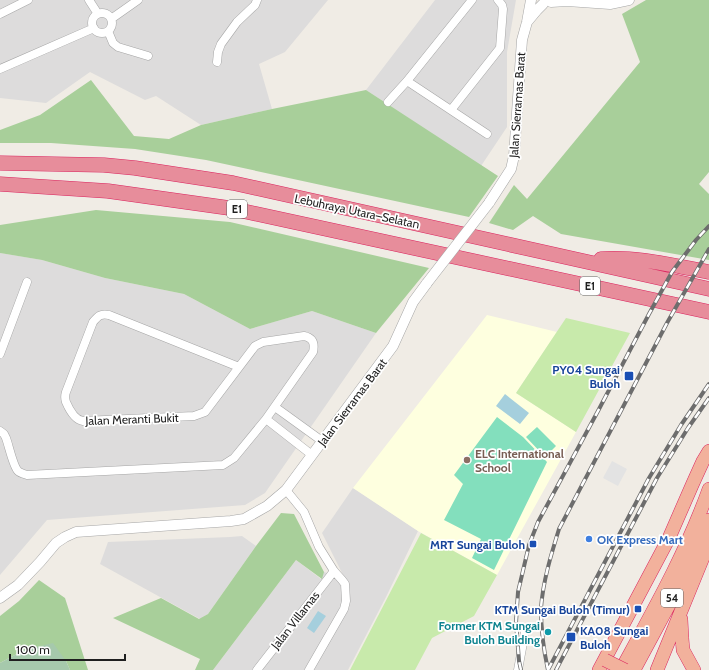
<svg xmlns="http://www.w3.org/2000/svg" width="709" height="670" font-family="Cabin,sans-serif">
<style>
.residential{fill:#dddcdc}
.education{fill:#feffdf}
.grass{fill:#c8eaab}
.forest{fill:#a8cf9a}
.cemetery{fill:#a6c9ac}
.pitch{fill:#83dfbd}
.parking{fill:#e3e3e3}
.water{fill:#a5cfdd}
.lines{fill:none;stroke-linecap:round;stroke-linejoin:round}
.minor-casing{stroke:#a6a6a6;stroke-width:9}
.tertiary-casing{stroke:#a6a6a6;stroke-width:11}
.trunk-casing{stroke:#db245f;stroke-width:14}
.motorway-casing{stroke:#db245f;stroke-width:15}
.minor{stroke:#fff;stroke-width:8}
.tertiary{stroke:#fff;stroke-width:10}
.trunk{stroke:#f2b19c;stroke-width:13}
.motorway{stroke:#e78d9b;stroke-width:14}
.rail-casing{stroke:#6d6d6d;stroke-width:4}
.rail{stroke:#fff;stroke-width:2.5;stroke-dasharray:8;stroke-linecap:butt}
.tertiary-bridge-casing{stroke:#a6a6a6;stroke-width:11;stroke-linecap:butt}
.trunk-bridge-casing{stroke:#db245f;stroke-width:14;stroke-linecap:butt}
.tertiary-bridge{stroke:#fff;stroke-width:10}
.trunk-bridge{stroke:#f2b19c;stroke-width:13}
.transit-dot{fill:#1a4fb4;stroke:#fff;stroke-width:1.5}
.education-dot{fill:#8d6e63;stroke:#fff;stroke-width:1.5}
.shop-dot{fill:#3f7fe0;stroke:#fff;stroke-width:1.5}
.culture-dot{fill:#0f9aa8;stroke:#fff;stroke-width:1.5}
.labels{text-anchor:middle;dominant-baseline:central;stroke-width:3.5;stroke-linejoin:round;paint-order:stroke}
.shield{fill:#fff;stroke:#626262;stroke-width:1}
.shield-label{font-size:11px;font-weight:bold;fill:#1f1f1f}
.street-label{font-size:12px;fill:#1f1f1f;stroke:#fff}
.transit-label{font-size:12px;font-weight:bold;fill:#164399;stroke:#fff;text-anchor:end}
.education-label{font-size:12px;font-weight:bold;fill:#785e54;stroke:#fff;text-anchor:start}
.shop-label{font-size:12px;font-weight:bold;fill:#366cbe;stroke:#fff;text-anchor:start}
.culture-label{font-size:12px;font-weight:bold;fill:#0d838f;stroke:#fff;text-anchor:end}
</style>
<rect width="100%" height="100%" fill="#f0ece5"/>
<path class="residential" d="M0,0H328L285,52L259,64L272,109L201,125L156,96L145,100L90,72L46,103L0,98Z
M435,0H516L507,52V127L481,166L366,90Z
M0,253L42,260L105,278L184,294L250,329L312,311L376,333L265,493L245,505L47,520L0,575Z
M353,488L418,531L386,597L348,670H213L296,560L321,579L324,572L345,579L322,533Z
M242,536L256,546L208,614L200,619L100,564L108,542L230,537Z"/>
<path class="education" d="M487,315L557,332L516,393L576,432L497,575L418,531L353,488Z"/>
<path class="grass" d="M566,318L630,333L576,432L516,393Z
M421,533L497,575L474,616L432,638L415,670H350Z"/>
<path class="forest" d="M646,0H709V172L699,184L709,194V260L561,234L533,216L513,230L489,223L514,185L527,199L640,62L622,14Z
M91,80L134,136L169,139L201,125L272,109L366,90L498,176L469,217L206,160L135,149L51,143H0V130L40,115Z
M96,210L230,222L429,268L376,333L312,311L250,329L184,294L105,278L42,260L0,253V225Z
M281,513L294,514L324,572L322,579L296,560L213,670H195L200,659L113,618L161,598L199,619L208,614L256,546Z
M39,580L65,598L88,670H70L66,661L24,650L0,663V616L19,601Z"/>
<path class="cemetery" d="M53,643L66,661L70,670H0V663L24,650Z"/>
<path class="pitch" d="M497,417L523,437L547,462L494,570L472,558L481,539L444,520L463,484L454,475Z
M537,427L556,446L545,457L526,437Z"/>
<path class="parking" d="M612,461L627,469L618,486L603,478Z"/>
<path class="water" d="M505,394L529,413L520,424L496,406Z
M318,611L326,616L314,633L307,628Z"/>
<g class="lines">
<g class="minor-casing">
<path id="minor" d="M89,0L98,14
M92 23a10 10 0 1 1 20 0a10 10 0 1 1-20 0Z
M0,14L28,0
M111,19L138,0
M108,31L113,43L118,47L148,56
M217,62L218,52L221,44L237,22L255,5L257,0
M0,69L94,28
M407,81L487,134
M388,102L407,81L472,0
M451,110L500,48L503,9L502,5L498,0
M0,354L27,282
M275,407L322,441
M266,419L312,455
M0,431L4,434L6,438C9,446 13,466 18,471C20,473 24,474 27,475L223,465L234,458L266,419L313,352C315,343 313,338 304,336L263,342L255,346L205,412L194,416L83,421C75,420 69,409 66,402C65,399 65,395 66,392L93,322C98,316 101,313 109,315L239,367
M286,490L304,512L319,547L334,571L342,580L345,584L346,601L344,609L309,670
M257,670L334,571
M518,670L525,632"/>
</g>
<g class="tertiary-casing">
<path id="tertiary" d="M551,2L567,1L610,4L629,0
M527,22L537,10L543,4
M489,203L511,169L514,156L522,40L527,22L531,0
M0,598L18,585L40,562L56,543L65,537L76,532L231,521L244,519L267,506L286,490L393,346L413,302L427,283"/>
</g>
<g class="trunk-casing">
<path id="trunk" d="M681,619L682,638L683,650L694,670
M599,670L669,538L693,483L703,461L709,451
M621,670C653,611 686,553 709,489
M634,670L683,579L709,520
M657,670L704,555L706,537"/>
</g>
<g class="motorway-casing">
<path id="motorway" d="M0,163L104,165L135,168L233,183L709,289
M0,184L108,191L229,208L709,312
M601,259C635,256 676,266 709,272"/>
</g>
<use href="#minor" class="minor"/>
<use href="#tertiary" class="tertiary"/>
<use href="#trunk" class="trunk"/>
<use href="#motorway" class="motorway"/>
<g class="rail-casing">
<path id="rail" d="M521,670L519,661L516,622L518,592L529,545L538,522L598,411L649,314L672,272L696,240L709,226
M548,670C544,652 541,627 541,608C543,581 551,555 559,529L667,323L709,249
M548,670L649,478L681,425L709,384
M556,670L657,478L688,428L709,398"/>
</g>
<use href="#rail" class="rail"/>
<g class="tertiary-bridge-casing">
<path id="tertiary-bridge" d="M427,283L489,203"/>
</g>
<g class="trunk-bridge-casing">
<path id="trunk-bridge" d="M605,660L625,670"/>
</g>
<use href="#tertiary-bridge" class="tertiary-bridge"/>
<use href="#trunk-bridge" class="trunk-bridge"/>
</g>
<g class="transit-dot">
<rect x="624" y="371" width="10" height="10" rx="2"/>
<rect x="529" y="540" width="8" height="8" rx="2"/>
<rect x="634" y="605" width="8" height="8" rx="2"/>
<rect x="566" y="632" width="10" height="10" rx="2"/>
</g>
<circle class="education-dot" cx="467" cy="460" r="4"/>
<circle class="shop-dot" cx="589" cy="539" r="4"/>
<circle class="culture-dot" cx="548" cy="632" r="4"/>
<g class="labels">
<g class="shield">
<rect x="227" y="200" width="20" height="18" rx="3"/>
<rect x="580" y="277" width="20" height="18" rx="3"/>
<rect x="661" y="589" width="22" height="18" rx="3"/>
</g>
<g class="shield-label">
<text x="237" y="209">E1</text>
<text x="590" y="286">E1</text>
<text x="672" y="598">54</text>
</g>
<g class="street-label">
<text transform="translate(517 105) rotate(-86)">Jalan Sierramas Barat</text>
<text transform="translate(357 211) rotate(12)">Lebuhraya Utara–Selatan</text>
<text transform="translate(352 402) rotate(-53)">Jalan Sierramas Barat</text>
<text transform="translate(132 419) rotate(-2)">Jalan Meranti Bukit</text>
<text transform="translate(295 620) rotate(-52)">Jalan Villamas</text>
</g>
<g class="transit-label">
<text x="620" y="369">PY04 Sungai<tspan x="620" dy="14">Buloh</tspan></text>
<text x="525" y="544">MRT Sungai Buloh</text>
<text x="630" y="609">KTM Sungai Buloh (Timur)</text>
<text x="580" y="630" text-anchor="start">KA08 Sungai<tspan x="580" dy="14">Buloh</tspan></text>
</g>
<g class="education-label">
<text x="475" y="453">ELC International<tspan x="475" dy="14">School</tspan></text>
</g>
<g class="shop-label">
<text x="597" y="539">OK Express Mart</text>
</g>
<g class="culture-label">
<text x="540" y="625">Former KTM Sungai<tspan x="540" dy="14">Buloh Building</tspan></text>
</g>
</g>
<path d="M10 654v6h115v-6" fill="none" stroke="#1f1f1f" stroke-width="2"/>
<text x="16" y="654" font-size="12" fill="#1f1f1f" stroke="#ffffff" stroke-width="3" paint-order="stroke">100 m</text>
</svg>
